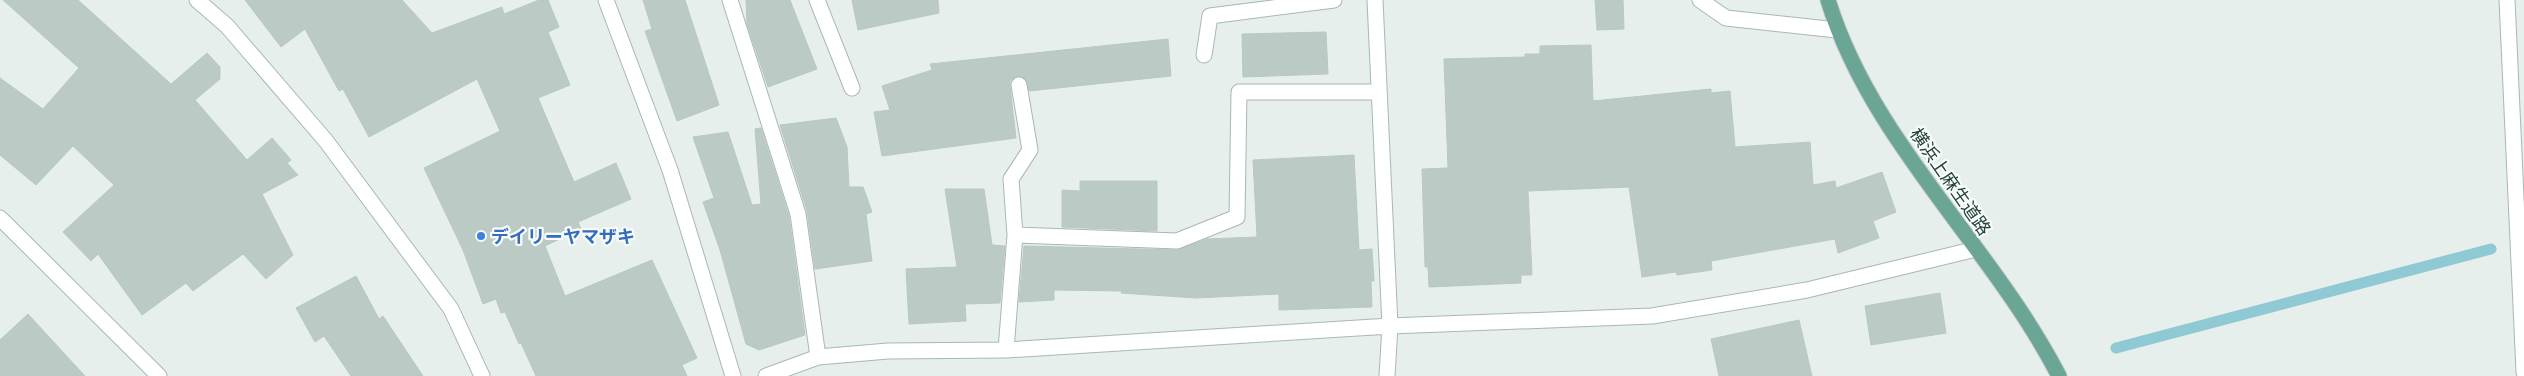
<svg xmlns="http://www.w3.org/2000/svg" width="2524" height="376" font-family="'Noto Sans','Noto Sans JP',sans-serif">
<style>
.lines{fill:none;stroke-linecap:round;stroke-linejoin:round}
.stream{stroke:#8ec9d4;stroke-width:11}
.building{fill:#bbcac4;stroke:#b8c9c2}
.minor-casing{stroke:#a8b8b2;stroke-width:17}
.tertiary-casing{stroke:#a8b8b2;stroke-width:17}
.primary-casing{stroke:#c2cac8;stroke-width:17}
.minor{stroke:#fff;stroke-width:15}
.tertiary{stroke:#fff;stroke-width:15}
.primary{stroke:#6aa596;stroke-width:15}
.shop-dot{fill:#3f7fe0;stroke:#f7fbf9;stroke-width:2}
.labels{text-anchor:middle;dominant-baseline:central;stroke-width:4.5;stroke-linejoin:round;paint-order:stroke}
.street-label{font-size:18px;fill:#24423a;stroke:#f7fbf9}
.shop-label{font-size:18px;font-weight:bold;fill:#366cbe;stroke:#f7fbf9;text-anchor:start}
</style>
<rect width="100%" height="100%" fill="#e6efeb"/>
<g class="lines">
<path class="stream" d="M2116,348L2491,249"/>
</g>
<path class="building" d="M3,0H78L171,84L207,53L220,67V79L195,100L247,160L272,138L291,160L287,163L298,175L262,194L293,255L266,279L243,254L193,291L186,283L142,315L98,254L91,261L63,232L114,185L73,146L36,185L0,155V78L43,109L79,68Z
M245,0H402L432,33L502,7L504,14L539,0H548L559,27L548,32L570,85L538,98L574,182L616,163L631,199L578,222L581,229L545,246L565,296L652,260L697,358L682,365L687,376H536L521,343L519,344L505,312L501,313L496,299L483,304L463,250L424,168L500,131L477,79L369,137L343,89L339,91L305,29L281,47Z
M643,0H685L719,105L677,121L645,31L652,29Z
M746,0H790L817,69L768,87L747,24Z
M852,0H938L939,13L858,30Z
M1595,0H1623L1624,29L1597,30Z
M1326,32L1328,74L1243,77L1242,34Z
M1168,39L1171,76L1029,91L1026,79L1017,76L1010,81V86L1016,138L882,156L874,112L890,110L882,86L932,70L930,64Z
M1591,45L1593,101L1711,89V93L1730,91L1735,147L1810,142L1813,185L1835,181L1836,188L1882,172L1896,212L1873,221L1879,238L1838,253L1835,239L1711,261L1712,270L1677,275L1676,272L1642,277L1629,187L1528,191L1532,275H1521V283L1429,287L1428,267H1425L1422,169L1448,168L1444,59L1525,57V54H1540V46Z
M836,118L847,147L849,187H863L872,212L866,214L872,261L815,269L807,211L780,125Z
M761,128L789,216L805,335L759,350L746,344L720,250L703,202L714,198L693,137L728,132L752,205L761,204L755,129Z
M1354,155L1359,250L1372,249L1374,281H1371L1372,307L1279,310V294L1196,298L1121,293L1122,291L1054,290V300L1019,302L1024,246L1177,250L1207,239L1257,237L1253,160Z
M1080,181H1157V231L1062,227V190L1080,191Z
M945,189H984L992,245L1005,246L1000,303L965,304L966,321L909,324L906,269L957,267Z
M356,276L379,319L383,316L423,376H351L324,336L315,342L296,308Z
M1940,293L1946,333L1871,345L1865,306Z
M28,314L85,376H0V340Z
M1799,320L1812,376H1719L1711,339Z"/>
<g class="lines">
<g class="minor-casing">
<path id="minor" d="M197,0L227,26L326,141L451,309L482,376
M606,0L670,170L733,376
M730,0L798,214L818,357
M817,0L852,88
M1375,0L1390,326L1387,376
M1700,0L1726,18L1837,30
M2507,0L2524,372
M1204,55L1210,16L1334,0
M1015,235L1177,241L1237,217L1239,92H1379
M1006,350L1015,235L1011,179L1030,150L1019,85
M766,376L818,357L888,351L1006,350L1390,326L1652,316L1807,290L1976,249"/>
</g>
<g class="tertiary-casing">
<path id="tertiary" d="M0,218L159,376"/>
</g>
<g class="primary-casing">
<path id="primary" d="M1828,0C1871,141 1992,246 2059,376"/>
</g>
<use href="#minor" class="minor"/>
<use href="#tertiary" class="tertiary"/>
<use href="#primary" class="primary"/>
</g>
<circle class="shop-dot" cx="481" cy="236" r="5"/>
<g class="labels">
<g class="street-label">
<text transform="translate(1951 181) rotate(55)">横浜上麻生道路</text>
</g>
<g class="shop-label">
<text x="491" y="236">デイリーヤマザキ</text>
</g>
</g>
</svg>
